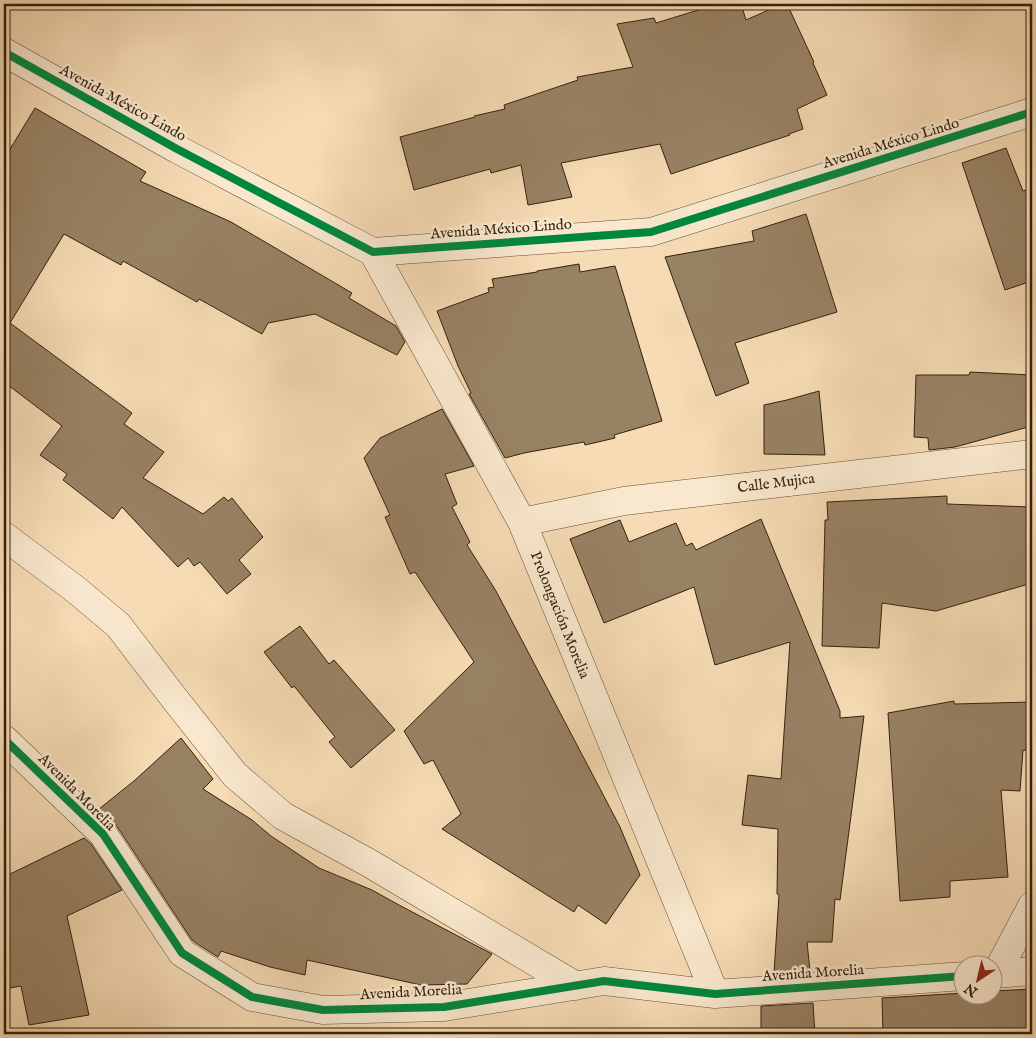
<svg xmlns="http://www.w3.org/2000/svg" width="1036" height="1038" font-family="'IM FELL English',serif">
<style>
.building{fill:#988264;stroke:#33210e}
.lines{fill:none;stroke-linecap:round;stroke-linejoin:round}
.minor-casing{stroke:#645038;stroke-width:29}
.minor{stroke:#f9e8ce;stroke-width:28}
.cycleway-casing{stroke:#f9e8ce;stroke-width:11}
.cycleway{stroke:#00873e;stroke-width:8}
.labels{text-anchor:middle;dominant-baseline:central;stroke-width:5;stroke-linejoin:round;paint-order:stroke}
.street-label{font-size:15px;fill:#33210e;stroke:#f9e8ce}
</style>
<rect width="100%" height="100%" fill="#f6dbb4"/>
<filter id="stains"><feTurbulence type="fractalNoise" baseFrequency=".004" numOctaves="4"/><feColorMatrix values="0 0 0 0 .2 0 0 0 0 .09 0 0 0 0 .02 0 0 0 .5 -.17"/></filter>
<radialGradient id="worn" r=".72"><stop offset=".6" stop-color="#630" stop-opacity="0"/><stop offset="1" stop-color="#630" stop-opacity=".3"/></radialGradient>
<path class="building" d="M718,4H741L746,20L782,4H787L814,62L813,63L827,95L797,109L803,129L789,134L790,135L671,174L660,144L561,163L572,197L528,205L521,165L491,173L490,169L414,190L400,137L475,117L474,116L505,109L504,105L578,80L577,77L633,67L617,24L654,18L656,23Z
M35,108L146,172L140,181L231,222L352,293L349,298L396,326L405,342L397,355L315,314L268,323L262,334L199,299L197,302L123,261L121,265L64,234L10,323L132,413L124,424L164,452L143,478L203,514L224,497L228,501L232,498L263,537L239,560L251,574L227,594L200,562L194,566L188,558L178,567L122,507L113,519L63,480L67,474L40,455L62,426L4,382V159Z
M1006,148L1023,191L1032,188V281L1005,290L962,163Z
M806,214L837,312L735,343L749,383L716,396L665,257L754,241L752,231Z
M579,264L580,272L615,266L662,421L614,435L615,438L585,445L584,442L524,453L505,458L469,394L471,393L458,366L437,311L489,292L488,288L494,287L492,279L537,272V271Z
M970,372L1032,375V426L955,447L929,450L928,438L914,437L916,375H969Z
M819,391L825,455L764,454V405L787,400Z
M442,409L474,466L445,474L457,504L452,507L470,542L467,545L496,591L597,783L620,827L640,875L606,924L578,905L574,912L442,829L461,814L433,760L424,764L404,731L474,662L415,572L410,574L385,517L390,515L364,458L380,438Z
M947,496V504L1032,507V583L936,611L882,603L879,648L822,646L825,520H828L827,502Z
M761,519L840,711V718L864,716L840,900L835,899L832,942H807L810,971L774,974L779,895L777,894L778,829L742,825L748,775L781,779L790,642L715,665L694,587L604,623L570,539L620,520L629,542L676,523L686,546L692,543L696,550Z
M300,626L329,664L334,660L395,730L351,768L329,742L335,737L294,686L292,688L264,652Z
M954,701V704L1032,702V751L1023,750L1020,791L1001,790L1008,877L950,881V897L900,901L888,713Z
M181,738L213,779L203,789L252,820L271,836L319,868L372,890L399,905L492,954L467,984L421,985L307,960L305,975L270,967L221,951L218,957L196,943L192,940L116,825L99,809L134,781Z
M84,838L91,844L122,890L67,916L89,1015L29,1025L21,986L4,989V877Z
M1032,989V1034H883L882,998L964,993V996H994V991Z
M813,1003L815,1034H761V1006Z"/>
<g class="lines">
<g class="minor-casing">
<path id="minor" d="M4,52L177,149L373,252L651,232L1032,112
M373,252L522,522L715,994
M522,522L624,501L1032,454
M4,536L75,589L118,625L174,698L235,775L283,816L369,863L576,986
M4,739L103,834L182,953L252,997L323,1010L444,1007L604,981L715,994L964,976
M994,974L1032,971
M996,974L1032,906"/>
</g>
<use href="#minor" class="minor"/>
<g class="cycleway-casing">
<path id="cycleway" d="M4,52L177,149L373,252L651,232L1032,112
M4,739L103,834L182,953L252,997L323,1010L444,1007L604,981L715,994L964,976"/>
</g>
<use href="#cycleway" class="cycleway"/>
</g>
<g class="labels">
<g class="street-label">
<text transform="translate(123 103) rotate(29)">Avenida México Lindo</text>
<text transform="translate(891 143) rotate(-17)">Avenida México Lindo</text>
<text transform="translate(501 229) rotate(-4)">Avenida México Lindo</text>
<text transform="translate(776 483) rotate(-7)">Calle Mujica</text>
<text transform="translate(560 615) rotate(68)">Prolongación Morelia</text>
<text transform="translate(77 792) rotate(45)">Avenida Morelia</text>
<text transform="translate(813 973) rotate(-4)">Avenida Morelia</text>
<text transform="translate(411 992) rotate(-3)">Avenida Morelia</text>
</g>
</g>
<rect width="1036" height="1038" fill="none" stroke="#f6dbb4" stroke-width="20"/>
<rect x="5" y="5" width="1026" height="1028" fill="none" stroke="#33210e" stroke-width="2.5"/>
<rect x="10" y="10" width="1016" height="1018" fill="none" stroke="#33210e"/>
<g transform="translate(978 980) rotate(215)"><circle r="24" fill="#f9e8ce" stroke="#aa9881"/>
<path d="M0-4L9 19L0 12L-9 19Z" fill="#8f2418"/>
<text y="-8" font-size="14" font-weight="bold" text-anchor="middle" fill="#33210e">N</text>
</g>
<rect width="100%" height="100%" filter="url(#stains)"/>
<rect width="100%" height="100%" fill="url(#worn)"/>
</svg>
